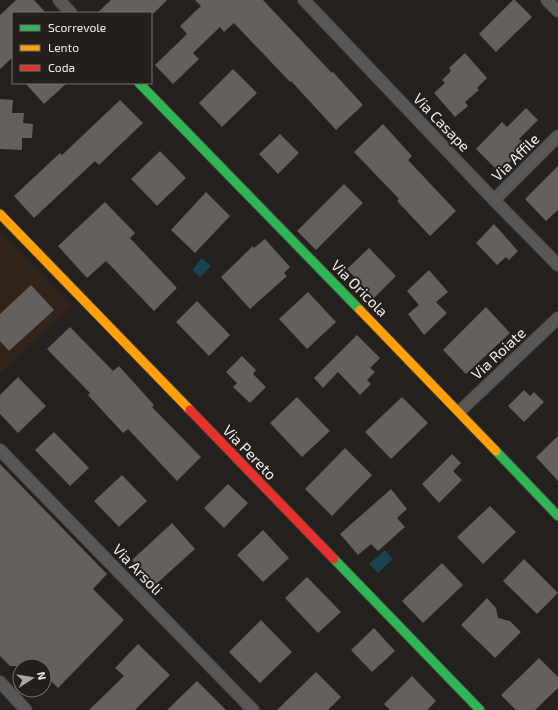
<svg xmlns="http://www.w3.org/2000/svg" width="558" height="710" font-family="'Exo 2',sans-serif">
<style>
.commercial{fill:#31231a}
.water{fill:#19434d}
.building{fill:#63605e}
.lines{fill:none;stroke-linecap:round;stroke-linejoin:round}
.street-casing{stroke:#3e3b39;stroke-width:14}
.fast-casing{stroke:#3e3b39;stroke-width:11}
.slow-casing{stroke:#3e3b39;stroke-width:11}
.jam-casing{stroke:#3e3b39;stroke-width:11}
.street{stroke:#595755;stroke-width:12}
.fast{stroke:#30b455;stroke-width:9}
.slow{stroke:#ff9f0a;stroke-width:9}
.jam{stroke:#e5322d;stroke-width:9}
.labels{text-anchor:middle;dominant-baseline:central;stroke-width:4;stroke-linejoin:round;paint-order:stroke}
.street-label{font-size:15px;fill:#f2eeec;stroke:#251f1b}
</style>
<rect width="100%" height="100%" fill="#23201d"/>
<path class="commercial" d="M0,231L71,305L0,374Z"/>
<path class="water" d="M202,258L211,266L200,277L192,270Z
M385,550L393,559L378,573L369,564Z"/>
<path class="building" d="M16,0H34L46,13H13V57L0,69V15Z
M111,0H167L154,13H97Z
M195,0H263L332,73L333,72L363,105L336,130L291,81L290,82L234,23L224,32L220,27L193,53L199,59L173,84L155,65L187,34L180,26L201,6Z
M513,0H515L532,17L496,52L479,34Z
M465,53L487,78L477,88L479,90L465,102L468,106L455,117L434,93L445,83L442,80L451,71L449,68Z
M233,69L257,93L222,127L199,103Z
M25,83H67L44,104Z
M0,99L13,100L12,113H24L23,123L33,124L32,138H22V150L0,149Z
M120,100L143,123L99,165L95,161L34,218L14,196L60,153L62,155Z
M526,108L538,120L519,139L526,145L500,173L476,149L502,122L507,127Z
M383,124L412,156L408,160L456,211L430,236L397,201L399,199L354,152Z
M280,134L299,153L278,174L259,154Z
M160,151L186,178L157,206L131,179Z
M558,166V210L546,221L525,199Z
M344,184L363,203L316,250L297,231Z
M206,192L230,216L195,253L171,230Z
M105,202L135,233L130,238L177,288L154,311L107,262L106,261L87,278L58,246Z
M494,224L518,251L509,260L506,257L497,265L476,243Z
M265,239L290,267L284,273L287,276L250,309L221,277L253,246L254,248Z
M369,248L396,276L374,298L347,269Z
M429,270L448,292L436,302L447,313L424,335L408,314L419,305L407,291Z
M31,285L54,310L9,351L0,341V314Z
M308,292L336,322L307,349L279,319Z
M197,301L230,335L209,356L176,322Z
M486,307L510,333L466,374L443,350Z
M70,327L113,371L119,366L154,405L152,407L201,457L177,481L128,429L123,433L88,395L90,393L47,349Z
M357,335L380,358L370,368L375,372L367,380L371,384L360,395L338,372L323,388L314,378Z
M242,356L256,370L253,374L266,387L250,403L233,387L237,383L226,372Z
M18,377L46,406L18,433L0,414V395Z
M524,390L530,396L534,392L544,402L524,422L508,406Z
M297,397L330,431L302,457L270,423Z
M402,397L428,423L391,459L365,432Z
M54,432L89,468L70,486L35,450Z
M558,436V481L536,457Z
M345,448L372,475L332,516L305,489Z
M452,454L461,463L453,471L462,480L439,503L422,484Z
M0,464L107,574L93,589L124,620L58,688L44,674V666H10L0,656Z
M122,475L147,501L119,527L94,501Z
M228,484L248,503L224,528L204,508Z
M391,489L407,509L397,518L405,527L378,551L371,544L358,555L340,534Z
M490,506L516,532L483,564L457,537Z
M172,523L195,549L155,585L132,560Z
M263,530L289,558L263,582L237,555Z
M524,559L558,593L537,614L503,581Z
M442,563L463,585L423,623L402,601Z
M307,577L341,612L318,633L285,598Z
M487,598L496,608L498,618L510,621L521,632L495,658L461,625Z
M261,620L292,652L260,683L229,652Z
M374,628L395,651L372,672L351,650Z
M138,644L170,675L135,710H89L124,676L115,668Z
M539,658L558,677V688L535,710H516L501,695Z
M316,672L341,697L328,710H277Z
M412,676L436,701L427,710H390L384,704Z
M197,681L226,710H167Z"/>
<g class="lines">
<g class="street-casing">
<path id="street" d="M59,0L71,13
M304,0L494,200L558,265
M547,0L558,11
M494,200L558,136
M460,411L558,318
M0,450L253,710
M0,682L26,710"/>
</g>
<g class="fast-casing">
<path id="fast" d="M139,83L360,310
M496,451L558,516
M334,559L480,710"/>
</g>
<g class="slow-casing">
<path id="slow" d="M0,214L190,410
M360,310L496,451"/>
</g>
<g class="jam-casing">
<path id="jam" d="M190,410L334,559"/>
</g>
<use href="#street" class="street"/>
<use href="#fast" class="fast"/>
<use href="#slow" class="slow"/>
<use href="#jam" class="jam"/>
</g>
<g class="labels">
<g class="street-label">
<text transform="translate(442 122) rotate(46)">Via Casape</text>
<text transform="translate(515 157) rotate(-45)">Via Affile</text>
<text transform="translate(360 288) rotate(45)">Via Oricola</text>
<text transform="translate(498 353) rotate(-43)">Via Roiate</text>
<text transform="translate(250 452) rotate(46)">Via Pereto</text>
<text transform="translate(138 569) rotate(46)">Via Arsoli</text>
</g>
</g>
<rect x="12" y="12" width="140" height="72" fill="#251f1b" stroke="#77726f"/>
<rect x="20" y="25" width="20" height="6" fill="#30b455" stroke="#77726f"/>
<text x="48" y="32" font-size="12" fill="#f2eeec">Scorrevole</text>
<rect x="20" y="45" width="20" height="6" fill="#ff9f0a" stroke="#77726f"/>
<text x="48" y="52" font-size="12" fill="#f2eeec">Lento</text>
<rect x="20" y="65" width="20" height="6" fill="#e5322d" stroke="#77726f"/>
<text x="48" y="72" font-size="12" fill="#f2eeec">Coda</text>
<g transform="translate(32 678) rotate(78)"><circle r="19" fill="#251f1b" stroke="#77726f"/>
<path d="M0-3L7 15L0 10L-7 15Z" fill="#aaa6a4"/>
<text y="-6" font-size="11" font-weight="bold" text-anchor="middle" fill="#f2eeec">N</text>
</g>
</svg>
